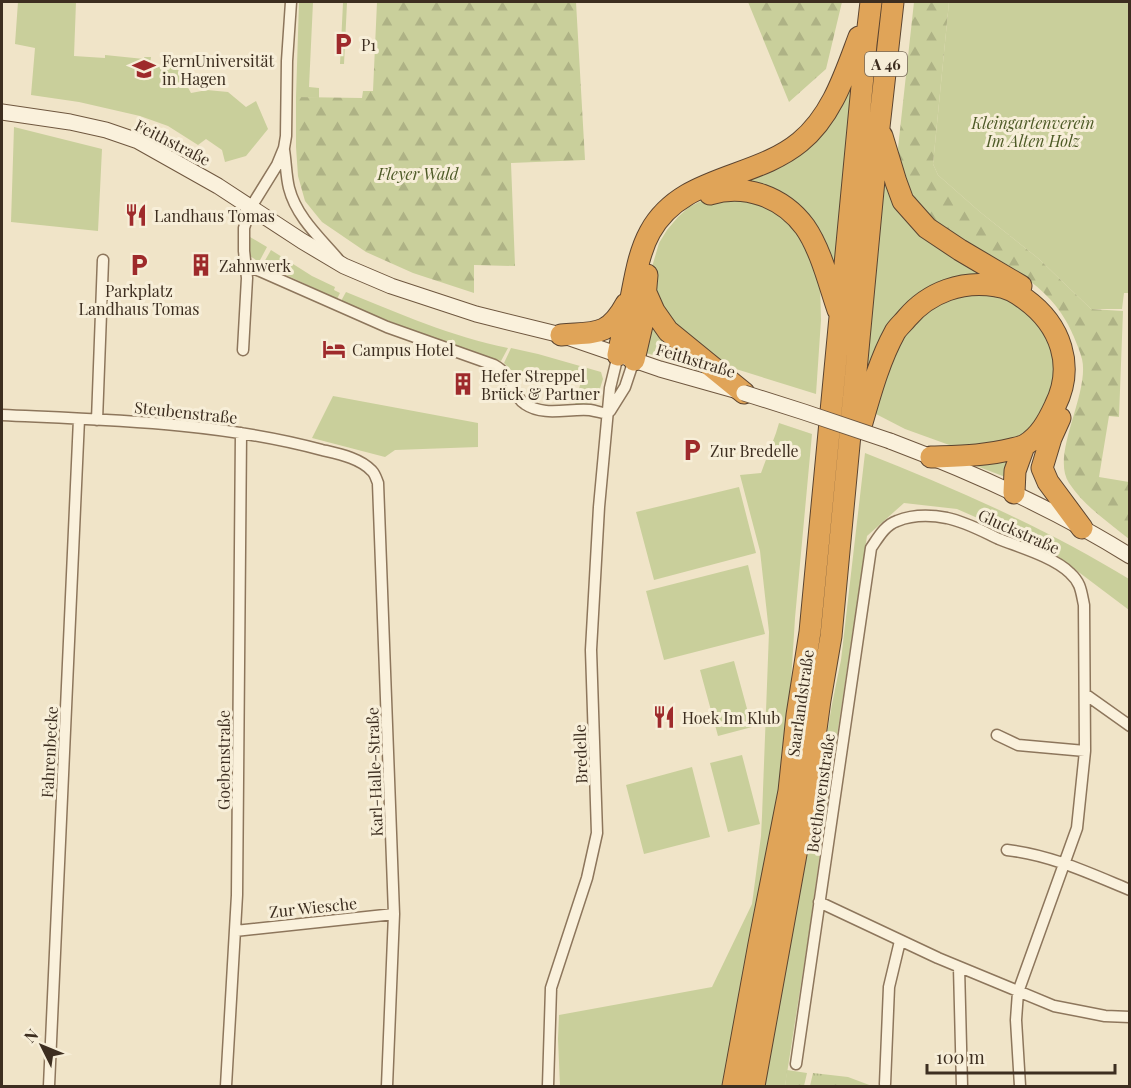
<svg xmlns="http://www.w3.org/2000/svg" width="1131" height="1088" font-family="'Playfair Display',serif">
<style>
.green{fill:#c9cf9b}
.forest{fill:url(#forest-firs)}
.park{fill:url(#park-tufts)}
.lines{fill:none;stroke-linecap:round;stroke-linejoin:round}
.street-casing{stroke:#8d765c;stroke-width:13}
.secondary-casing{stroke:#6f573f;stroke-width:17}
.highway-casing{stroke:#5b4430;stroke-width:23}
.street{stroke:#faf1dc;stroke-width:10}
.secondary{stroke:#faf1dc;stroke-width:15}
.highway{stroke:#e0a458;stroke-width:21}
.secondary-bridge-casing{stroke:#6f573f;stroke-width:17;stroke-linecap:butt}
.secondary-bridge{stroke:#faf1dc;stroke-width:15}
.labels{text-anchor:middle;dominant-baseline:central;stroke-width:6;stroke-linejoin:round;paint-order:stroke}
.shield{fill:#f7eed8;stroke:#756857;stroke-width:1.5}
.shield-label{font-size:15px;font-weight:bold;fill:#3d2e20}
.poi-label{font-size:16px;fill:#3d2e20;stroke:#f7eed8;text-anchor:start}
.park-label{font-size:16px;font-style:italic;fill:#4d5a26;stroke:#f7eed8}
.street-label{font-size:16px;fill:#3d2e20;stroke:#f7eed8}
</style>
<defs>
<pattern id="forest-firs" width="22" height="20" patternUnits="userSpaceOnUse" patternTransform="scale(1.5)"><rect width="22" height="20" fill="#c9cf9b"/><path d="M5 1l3.5 6h-7zM16 11l3.5 6h-7z" fill="#aeb285"/></pattern>
<pattern id="park-tufts" width="24" height="20" patternUnits="userSpaceOnUse" patternTransform="scale(1.5)"><rect width="24" height="20" fill="#c9cf9b"/><path d="M3 7l-1-3M5 7V3M7 7l1-3M15 17l-1-3M17 17v-4M19 17l1-3" fill="none" stroke="#aeb285"/></pattern>
</defs>
<rect width="100%" height="100%" fill="#f0e4c8"/>
<path class="green" d="M18,2H76L74,56L105,58V55L144,59V57H151L150,64L176,66L191,93L207,90L228,92L246,107L256,101L268,129L246,156L225,162L222,150L206,139L198,145L168,126L140,116L79,102L31,95L35,48L15,44Z
M299,2H313L309,87L319,88V98L296,97Z
M949,2H1129L1130,293H1124L1122,309H1091L1039,259L980,212L938,175L933,164Z
M343,3H347L344,64H340Z
M854,69L835,284L826,251L739,181L770,169Z
M14,127L102,149L98,231L11,222Z
M883,165L986,275L946,281L862,391Z
M718,196L766,202L801,234L820,281L821,320L816,394L736,369L711,358L684,341L657,304L652,267L659,243L667,230L678,217L689,207L703,200Z
M250,237L267,247L259,262L250,256L248,251Z
M271,250L312,276L335,287L334,290L340,293L337,299L263,264Z
M967,291L1024,302L1059,354L1043,420L1009,445L952,446L905,429L874,413L878,394L902,337L924,311Z
M346,292C398,313 452,337 508,348L501,361C447,343 393,324 341,301Z
M649,319L710,371L646,353Z
M511,348L538,354L601,372L603,379L596,401L591,403L575,405L582,377L563,372L532,370L531,372L515,377L512,371L504,363Z
M333,396L478,423V447L395,450L385,457L312,438Z
M779,423L812,434L795,618L788,730L780,796L728,1086H560L558,1039L559,1015L712,987L752,904L761,836L762,816L769,632L760,551L740,475L761,473L776,433Z
M865,453C956,489 1046,528 1129,579V610L1048,549L957,509L904,503L867,536L826,809L810,926L785,1086H764L807,855L832,704L841,660Z
M1011,455L1008,478L966,462Z
M739,487L756,553L654,580L636,512Z
M748,565L765,634L664,660L646,591Z
M734,661L752,727L718,736L700,670Z
M742,755L760,824L728,832L710,763Z
M692,767L710,837L644,854L626,785Z"/>
<path class="forest" d="M377,2H576L585,160L511,163L515,266L474,265V293L413,273L366,252L322,222L305,201L298,176L296,147V97L362,98L363,91H373Z
M748,2H842L826,69L789,102Z
M914,2H949L933,164L938,175L980,212L1039,259L1091,309L1123,311L1119,417L1109,416L1099,477L1129,482V539C1108,522 1084,506 1069,483C1050,455 1090,393 1082,359C1080,350 1071,329 1066,321C1046,285 1009,267 975,248C965,243 957,236 948,231C935,222 920,211 912,196C910,191 908,185 906,179C902,168 899,160 898,148Z"/>
<path class="park" d="M787,1070L807,1073L804,1086H785Z
M813,1073L848,1077L872,1086H810Z"/>
<g class="lines">
<g class="street-casing">
<path id="street" d="M284,150C286,162 286,176 289,188C296,216 319,237 338,259
M247,266L260,271L387,327L494,365C513,375 512,396 525,404C544,417 569,408 590,410C596,411 602,413 608,414
M243,350L247,278L244,251V228L251,207L277,165L284,148L286,136L287,61L291,2
M610,411L625,387L634,360
M2,415C109,420 218,422 322,450C339,454 360,458 372,471C375,474 376,478 378,483L394,914L387,1086
M97,420L103,260
M1085,694L1130,726
M997,735L1018,745L1085,751
M1007,850C1051,855 1089,873 1130,890
M819,902L938,958L1054,1006L1105,1016L1130,1017
M235,931L394,914
M959,967L962,1086
M796,1064L871,548C878,538 885,525 897,521C912,515 931,515 947,518C966,522 982,531 999,539C1019,547 1054,557 1070,573C1081,583 1081,591 1084,605L1085,751L1077,828L1018,992L1016,1020L1020,1086
M885,1084L889,987L900,941
M49,1086L79,419
M226,1086L237,895L241,433
M548,1086L551,988L587,878L597,833L591,650L599,507L610,388L618,355"/>
</g>
<g class="secondary-casing">
<path id="secondary" d="M2,112L70,122L106,130L138,141L218,186L302,241L344,266L391,286L476,314L561,335L660,369L738,391
M890,441C972,472 1055,509 1130,556"/>
</g>
<g class="highway-casing">
<path id="highway" d="M882,136L896,182L903,201L927,228L960,250L1021,286
M710,194C745,183 783,197 805,227C821,250 829,284 838,310
M646,293L654,311L668,331L744,393
M561,335C595,332 608,337 626,304
M618,355C622,334 628,313 632,293C636,272 640,250 650,232C681,175 754,180 800,142C832,116 845,74 859,37
M634,360L643,321L647,275
M1060,418L1051,438L1042,468L1048,482L1082,528
M861,426C870,395 879,361 895,332C898,327 903,323 907,318C929,292 963,280 996,286C1007,287 1017,293 1025,299C1061,325 1075,366 1055,406C1048,421 1040,436 1025,445C1021,447 1016,448 1012,449C985,456 958,456 931,457
M1014,493L1015,471L1024,446
M733,1086L759,944L789,791L797,715L810,632L866,44L871,2
M754,1086L808,788L820,700L831,636L879,127L893,2"/>
</g>
<use href="#street" class="street"/>
<use href="#secondary" class="secondary"/>
<use href="#highway" class="highway"/>
<g class="secondary-bridge-casing">
<path id="secondary-bridge" d="M744,393L804,412L890,441"/>
</g>
<use href="#secondary-bridge" class="secondary-bridge"/>
</g>
<defs>
<g id="parking-bare" transform="scale(1.8)"><path d="M-3.5-5.5H1a3.5 3.5 0 0 1 0 7H-1V5.5H-3.5ZM-1-3.4V-.6H.8a1.4 1.4 0 0 0 0-2.8Z" fill="#9e2a2b" stroke="#f7eed8" stroke-width="2.5" paint-order="stroke"/></g>
<g id="university-bare" transform="scale(1.8)"><path d="M0-5L7-2L0 1L-7-2ZM-4 1L0 2.5L4 1V4Q0 6-4 4Z" fill="#9e2a2b" stroke="#f7eed8" stroke-width="2.5" paint-order="stroke"/></g>
<g id="restaurant-bare" transform="scale(1.8)"><path d="M-5-6h1v4h1v-4h1v4h1v-4h1v5L-1.5 .5V6h-2V.5L-5-1ZM5-6V6H3V1.5H1.5Q1.5-4 5-6Z" fill="#9e2a2b" stroke="#f7eed8" stroke-width="2.5" paint-order="stroke"/></g>
<g id="building-bare" transform="scale(1.8)"><path d="M-4-6H4V6H1V3H-1V6H-4ZM-2.5-4.3h1.7v1.8h-1.7ZM.8-4.3h1.7v1.8H.8ZM-2.5-1h1.7V.8h-1.7ZM.8-1h1.7V.8H.8Z" fill="#9e2a2b" stroke="#f7eed8" stroke-width="2.5" paint-order="stroke"/></g>
<g id="hotel-bare" transform="scale(1.8)"><path d="M-6-4.5h1.5V1H6V5H4.5V3h-9V5H-6ZM-4 0a1.8 1.8 0 1 1 3.6 0ZM.5 0V-2.5h3Q6-2.5 6 0Z" fill="#9e2a2b" stroke="#f7eed8" stroke-width="2.5" paint-order="stroke"/></g>
</defs>
<g fill-rule="evenodd">
<use href="#parking-bare" x="343" y="44"/>
<use href="#university-bare" x="144" y="69"/>
<use href="#restaurant-bare" x="136" y="215"/>
<use href="#parking-bare" x="139" y="265"/>
<use href="#building-bare" x="201" y="265"/>
<use href="#hotel-bare" x="334" y="349"/>
<use href="#building-bare" x="463" y="384"/>
<use href="#parking-bare" x="692" y="450"/>
<use href="#restaurant-bare" x="664" y="717"/>
</g>
<g class="labels">
<rect class="shield" x="865" y="52" width="42" height="24" rx="4.5"/>
<g class="shield-label">
<text x="886" y="64">A 46</text>
</g>
<g class="poi-label">
<text x="361" y="44">P1</text>
<text x="162" y="60">FernUniversität<tspan x="162" dy="18">in Hagen</tspan></text>
<text x="154" y="215">Landhaus Tomas</text>
<text x="219" y="265">Zahnwerk</text>
<text x="139" y="290" text-anchor="middle">Parkplatz<tspan x="139" dy="18">Landhaus Tomas</tspan></text>
<text x="352" y="349">Campus Hotel</text>
<text x="481" y="375">Hefer Streppel<tspan x="481" dy="18">Brück &amp; Partner</tspan></text>
<text x="710" y="450">Zur Bredelle</text>
<text x="682" y="717">Hoek Im Klub</text>
</g>
<g class="park-label">
<text x="1033" y="122">Kleingartenverein<tspan x="1033" dy="18">Im Alten Holz</tspan></text>
<text x="418" y="173">Fleyer Wald</text>
</g>
<g class="street-label">
<text transform="translate(173 142) rotate(27)">Feithstraße</text>
<text transform="translate(696 360) rotate(17)">Feithstraße</text>
<text transform="translate(186 412) rotate(6)">Steubenstraße</text>
<text transform="translate(1019 531) rotate(24)">Gluckstraße</text>
<text transform="translate(800 703) rotate(-82)">Saarlandstraße</text>
<text transform="translate(49 752) rotate(-87)">Fahrenbecke</text>
<text transform="translate(580 754) rotate(-92)">Bredelle</text>
<text transform="translate(223 760) rotate(-90)">Goebenstraße</text>
<text transform="translate(374 772) rotate(-92)">Karl-Halle-Straße</text>
<text transform="translate(820 793) rotate(-82)">Beethovenstraße</text>
<text transform="translate(313 907) rotate(-6)">Zur Wiesche</text>
</g>
</g>
<rect width="1131" height="1088" fill="none" stroke="#3d2e20" stroke-width="6"/>
<g transform="translate(42 1046) rotate(313)" stroke="#f7eed8" stroke-width="4.5" paint-order="stroke">
<path d="M0-4.5L10 22L0 15L-10 22Z" fill="#3d2e20"/>
<text y="-9" font-size="16" font-weight="bold" text-anchor="middle" fill="#3d2e20">N</text>
</g>
<path d="M927 1064v9h188v-9" fill="none" stroke="#3d2e20" stroke-width="3"/>
<text x="936" y="1064" font-size="18" fill="#3d2e20" stroke="#f7eed8" stroke-width="4.5" paint-order="stroke">100 m</text>
</svg>
